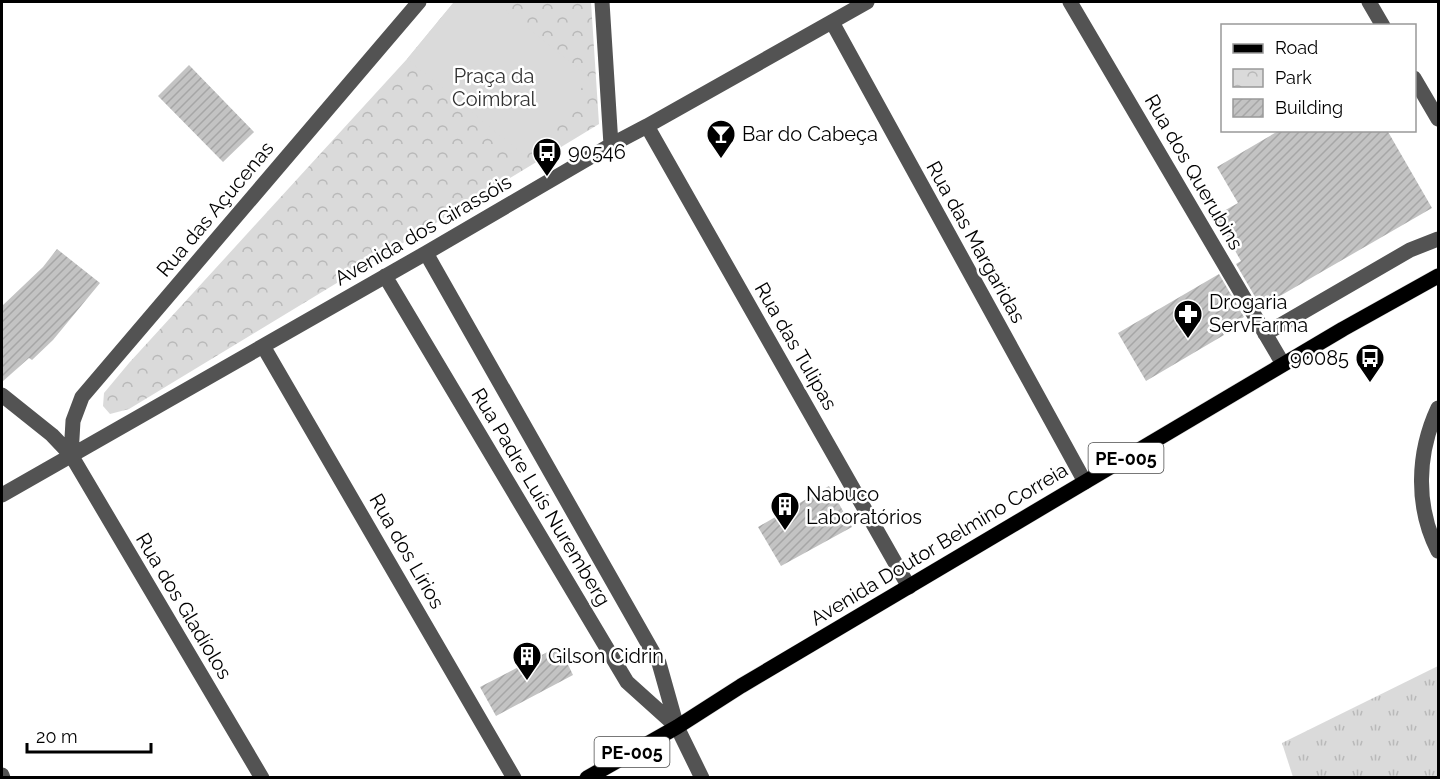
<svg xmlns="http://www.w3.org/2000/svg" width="1440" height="779" font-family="Raleway,sans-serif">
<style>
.grass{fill:url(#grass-tufts)}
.park{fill:url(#park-crowns)}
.pitch{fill:#dadada}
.building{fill:url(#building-hatch)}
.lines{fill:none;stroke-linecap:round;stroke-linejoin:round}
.major-casing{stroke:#dbdbdb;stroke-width:16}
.minor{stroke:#535353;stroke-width:15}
.major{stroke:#000;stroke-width:15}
.labels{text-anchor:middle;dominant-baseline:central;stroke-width:5;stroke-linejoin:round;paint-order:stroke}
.shield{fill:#fff;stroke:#4c4c4c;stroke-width:1.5}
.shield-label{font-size:18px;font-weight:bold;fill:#000}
.park-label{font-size:20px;fill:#313131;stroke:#fff}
.poi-label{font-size:20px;fill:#000;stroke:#fff;text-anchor:start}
.street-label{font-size:20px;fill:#000;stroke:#fff}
</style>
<defs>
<pattern id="grass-tufts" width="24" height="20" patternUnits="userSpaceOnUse" patternTransform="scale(1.5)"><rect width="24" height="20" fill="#dadada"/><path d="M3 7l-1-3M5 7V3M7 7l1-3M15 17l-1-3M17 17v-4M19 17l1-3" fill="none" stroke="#b9b9b9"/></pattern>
<pattern id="park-crowns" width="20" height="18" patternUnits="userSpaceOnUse" patternTransform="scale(1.5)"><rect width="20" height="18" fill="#dadada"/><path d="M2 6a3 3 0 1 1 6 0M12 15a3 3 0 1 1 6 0" fill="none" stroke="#b9b9b9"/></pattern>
<pattern id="building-hatch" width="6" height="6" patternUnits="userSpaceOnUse" patternTransform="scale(1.5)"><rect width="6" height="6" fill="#c3c3c3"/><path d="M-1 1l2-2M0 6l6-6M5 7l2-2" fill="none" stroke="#a6a6a6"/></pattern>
</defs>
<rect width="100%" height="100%" fill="#fff"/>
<path class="grass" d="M1438,666V777H1293L1282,743Z"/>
<path class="park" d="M454,2H591L599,124L129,409L110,414L103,406L104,393L129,363L407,59Z"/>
<path class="pitch" d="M454,2H495L590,78L525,156L407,59Z"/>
<path class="building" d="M189,65L254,132L223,162L158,96Z
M1280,130H1387L1432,208L1261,307L1236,264L1241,261L1215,216L1238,203L1217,167Z
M57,249L100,283L53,340L32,360L29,358L2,382V306L43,267Z
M1219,274L1244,317L1221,330L1224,335L1146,381L1118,333Z
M829,486L852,527L781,566L758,527Z
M559,646L573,675L496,716L480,687Z"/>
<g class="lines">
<g class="major-casing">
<path id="major" d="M587,778L677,727L741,686L1343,329L1438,276"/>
</g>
<path class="minor" d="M602,2L611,145
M1070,2L1283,364
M1369,2L1383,26
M832,22L1085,482
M1414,78L1438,119
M647,126L909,587
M426,253L659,663L677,727L702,778
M385,276L627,682L677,727
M1265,334L1410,250L1438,239
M263,346L514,778
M2,395L52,435L71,455L262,778
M1438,408C1417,453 1415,506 1438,551
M71,455L73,421L82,397L419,2
M2,495L426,253L611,145L647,126L867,2
M2,775L3,778"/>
<use href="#major" class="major"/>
</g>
<defs>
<g id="bar-pin" transform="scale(1.5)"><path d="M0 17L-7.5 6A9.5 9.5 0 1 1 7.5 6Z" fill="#000" stroke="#fff"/><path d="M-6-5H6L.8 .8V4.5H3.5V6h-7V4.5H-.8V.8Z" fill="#fff"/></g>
<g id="bus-pin" transform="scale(1.5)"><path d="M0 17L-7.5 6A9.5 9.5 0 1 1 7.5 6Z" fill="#000" stroke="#fff"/><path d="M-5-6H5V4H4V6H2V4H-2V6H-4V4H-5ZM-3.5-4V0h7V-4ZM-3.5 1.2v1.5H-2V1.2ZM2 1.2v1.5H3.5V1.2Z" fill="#fff"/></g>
<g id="pharmacy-pin" transform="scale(1.5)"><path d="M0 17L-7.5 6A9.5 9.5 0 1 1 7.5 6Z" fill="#000" stroke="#fff"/><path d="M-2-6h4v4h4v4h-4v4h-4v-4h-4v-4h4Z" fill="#fff"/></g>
<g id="building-pin" transform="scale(1.5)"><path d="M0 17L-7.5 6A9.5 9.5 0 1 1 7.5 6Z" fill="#000" stroke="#fff"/><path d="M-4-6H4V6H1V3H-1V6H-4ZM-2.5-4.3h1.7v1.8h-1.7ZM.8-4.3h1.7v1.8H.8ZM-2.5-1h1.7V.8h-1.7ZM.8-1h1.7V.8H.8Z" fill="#fff"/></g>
</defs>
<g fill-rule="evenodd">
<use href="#bar-pin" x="721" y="134"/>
<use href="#bus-pin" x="547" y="152"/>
<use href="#pharmacy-pin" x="1188" y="314"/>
<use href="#bus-pin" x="1370" y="358"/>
<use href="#building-pin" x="785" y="506"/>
<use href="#building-pin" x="527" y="656"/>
</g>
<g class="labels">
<g class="shield">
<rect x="1088.5" y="443" width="75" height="30" rx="4.5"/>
<rect x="594.5" y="737" width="75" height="30" rx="4.5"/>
</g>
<g class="shield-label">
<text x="1126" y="458">PE-005</text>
<text x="632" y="752">PE-005</text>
</g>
<g class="park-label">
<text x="494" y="76">Praça da<tspan x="494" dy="23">Coimbral</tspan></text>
</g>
<g class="poi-label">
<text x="742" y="134">Bar do Cabeça</text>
<text x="568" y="152">90546</text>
<text x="1209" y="302">Drogaria<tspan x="1209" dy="23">ServFarma</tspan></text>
<text x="1349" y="358" text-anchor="end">90085</text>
<text x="806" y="494">Nabuco<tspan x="806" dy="23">Laboratórios</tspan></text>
<text x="548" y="656">Gilson Cidrin</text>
</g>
<g class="street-label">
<text transform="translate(1194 172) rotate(60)">Rua dos Querubins</text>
<text transform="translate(215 209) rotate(-50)">Rua das Açucenas</text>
<text transform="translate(423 230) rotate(-30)">Avenida dos Girassóis</text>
<text transform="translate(976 242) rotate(61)">Rua das Margaridas</text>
<text transform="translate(796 346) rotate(60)">Rua das Tulipas</text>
<text transform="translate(541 497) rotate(59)">Rua Padre Luís Nuremberg</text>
<text transform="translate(939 544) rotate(-31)">Avenida Doutor Belmino Correia</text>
<text transform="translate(407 551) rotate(60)">Rua dos Lírios</text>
<text transform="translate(184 606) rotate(59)">Rua dos Gladíolos</text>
</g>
</g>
<rect width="1440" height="779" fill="none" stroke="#000000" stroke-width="6"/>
<rect x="1221" y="24" width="195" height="108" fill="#ffffff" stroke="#999999" stroke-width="1.5"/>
<rect x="1233" y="44" width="30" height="9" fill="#000000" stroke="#999999" stroke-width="1.5"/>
<text x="1275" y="54" font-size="18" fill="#000000">Road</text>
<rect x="1233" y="69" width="30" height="18" fill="url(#park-crowns)" stroke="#999999" stroke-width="1.5"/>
<text x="1275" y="84" font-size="18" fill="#000000">Park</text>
<rect x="1233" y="99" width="30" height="18" fill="url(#building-hatch)" stroke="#999999" stroke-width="1.5"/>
<text x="1275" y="114" font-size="18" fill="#000000">Building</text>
<path d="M27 743v9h124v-9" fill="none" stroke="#000000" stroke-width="3"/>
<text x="36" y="743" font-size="18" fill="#000000" stroke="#ffffff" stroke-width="4.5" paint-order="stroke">20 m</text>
</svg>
